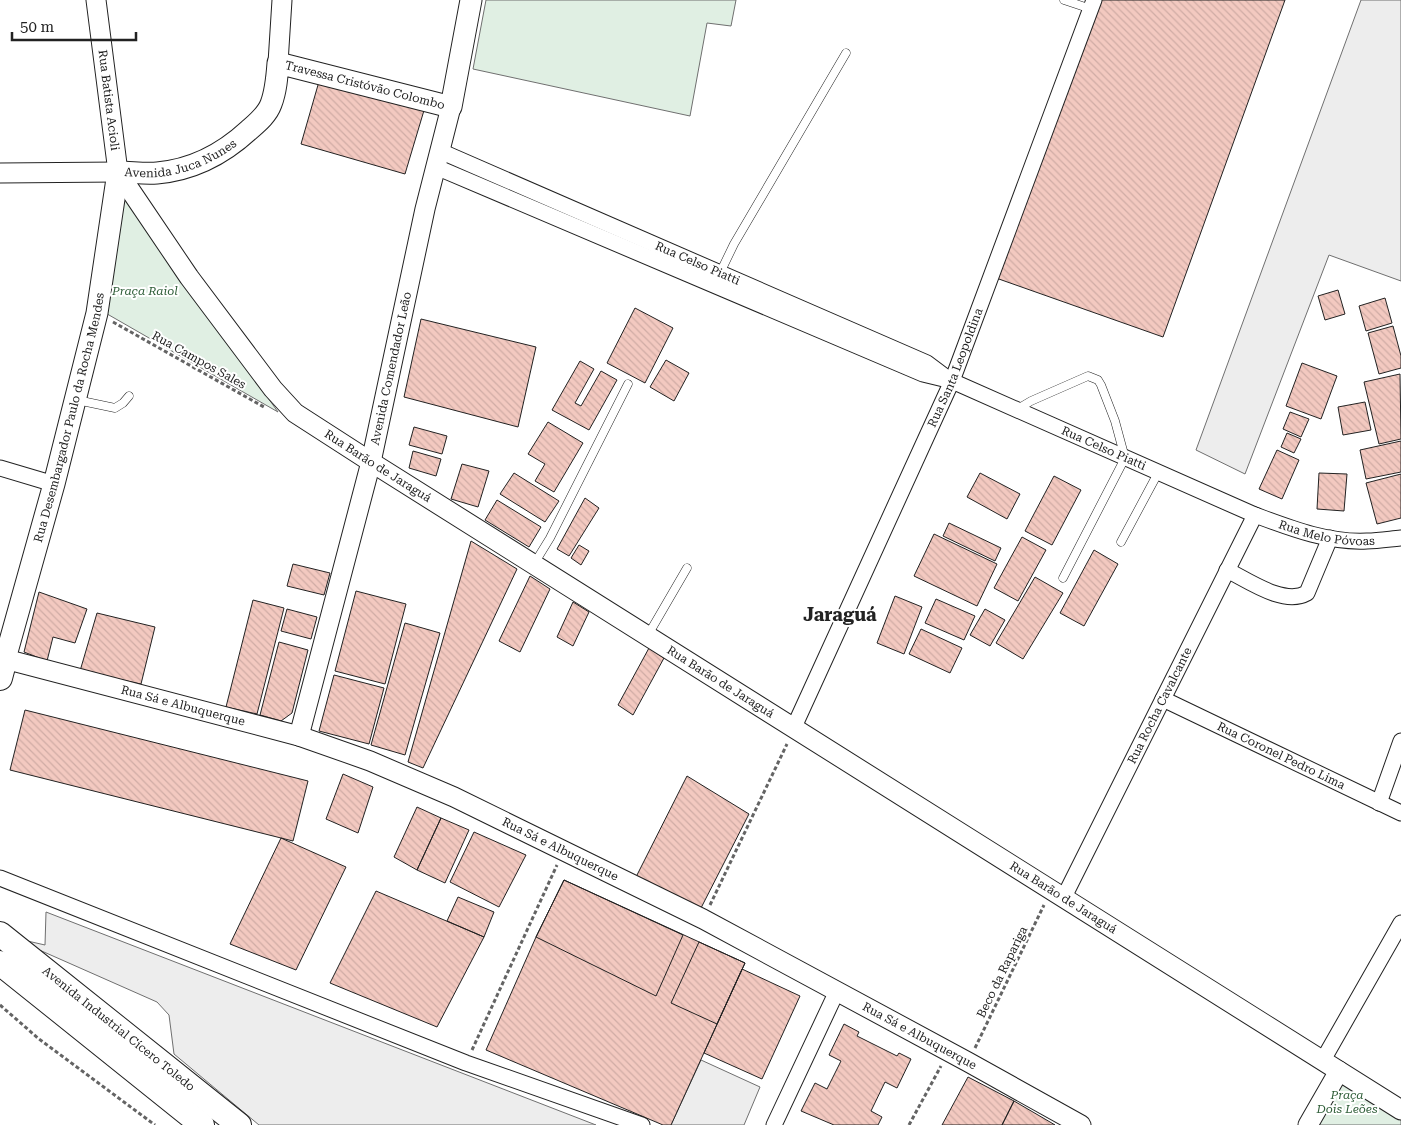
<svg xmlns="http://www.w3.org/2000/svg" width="1401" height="1125" font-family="'Roboto Serif',serif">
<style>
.green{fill:#e0efe3;stroke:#6f6f6f}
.parking{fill:#ededed;stroke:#6f6f6f}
.building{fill:url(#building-back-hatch);stroke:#222}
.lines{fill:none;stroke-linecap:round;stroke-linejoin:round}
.service-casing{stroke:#222;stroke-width:9}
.minor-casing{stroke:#222;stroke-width:17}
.tertiary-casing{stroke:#222;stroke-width:21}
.secondary-casing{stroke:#222;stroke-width:23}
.primary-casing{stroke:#222;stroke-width:26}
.path{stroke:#646464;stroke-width:3;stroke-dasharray:4 2.5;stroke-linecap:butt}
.service{stroke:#fff;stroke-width:8}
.minor{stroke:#fff;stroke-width:15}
.tertiary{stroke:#fff;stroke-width:19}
.secondary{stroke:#fff;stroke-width:21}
.primary{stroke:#fff;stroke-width:24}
.labels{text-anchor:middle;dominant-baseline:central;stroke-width:4;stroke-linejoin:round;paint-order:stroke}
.street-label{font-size:12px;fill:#222;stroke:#fff}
.park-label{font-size:12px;font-style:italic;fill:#2f5e38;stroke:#fff}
.district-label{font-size:18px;font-weight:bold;fill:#222;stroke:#fff}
</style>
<defs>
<pattern id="building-back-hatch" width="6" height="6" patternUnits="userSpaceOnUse" patternTransform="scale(1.25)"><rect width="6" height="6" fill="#f3c9c0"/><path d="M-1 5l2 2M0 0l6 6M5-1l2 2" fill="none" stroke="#d0aca5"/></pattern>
</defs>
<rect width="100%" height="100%" fill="#fff"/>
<path class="green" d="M486,0H736L731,26L707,23L690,116L473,69Z
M124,195L278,412L102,311Z
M1339,1071L1401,1107V1125H1308Z"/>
<path class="parking" d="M1361,0H1401V281L1329,255L1245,474L1196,450Z
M46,912L596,1125H259L174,1054L169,1015L157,1002L10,937L45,945Z
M701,1060L760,1087L744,1125H671Z"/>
<path class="building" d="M1097,0H1285L1163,337L996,278Z
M320,78L425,107L405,174L301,144Z
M1338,290L1345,314L1325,320L1318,296Z
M1385,298L1392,323L1366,331L1359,306Z
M635,308L673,328L645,383L607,363Z
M421,319L536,347L518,427L404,397Z
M1393,326L1401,356V368L1379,374L1368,333Z
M666,360L689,373L674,401L650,387Z
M580,361L594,369L575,403L581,406L601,371L617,380L589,430L552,410Z
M1302,363L1337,376L1321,419L1286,406Z
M1400,374L1401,439L1379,444L1364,382Z
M1365,402L1371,430L1343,435L1338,407Z
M1290,412L1309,419L1301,437L1283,429Z
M548,422L583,443L554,492L535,481L545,464L528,454Z
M414,427L447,436L442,454L409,445Z
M1287,433L1301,439L1294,453L1281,447Z
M1401,441V472L1366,479L1360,450Z
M1277,450L1299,460L1282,499L1259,489Z
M413,451L441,459L436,476L409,468Z
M462,464L489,471L478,507L451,499Z
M514,473L559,501L545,522L500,494Z
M980,473L1020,494L1007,519L967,497Z
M1319,473L1347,474L1344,511L1317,509Z
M1401,474V518L1377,524L1366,483Z
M1054,476L1081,490L1052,545L1025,531Z
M585,498L599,508L569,556L557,549Z
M497,500L541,527L529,547L485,520Z
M949,523L1001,548L995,561L943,536Z
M934,534L997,564L977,606L914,576Z
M1022,537L1046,550L1018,601L994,588Z
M471,541L517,569L423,768L408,762Z
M579,545L589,551L581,565L571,558Z
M1094,550L1118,564L1084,626L1060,613Z
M293,564L330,573L324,595L287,586Z
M530,576L550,589L520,652L499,641Z
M1035,577L1063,593L1023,659L996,643Z
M356,591L406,604L385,684L335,671Z
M39,592L87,609L75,643L53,637L47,661L24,652Z
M895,596L922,607L904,654L877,643Z
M936,599L975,616L964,640L925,623Z
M253,600L284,608L257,714L226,707Z
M573,602L589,612L573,646L557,637Z
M287,609L317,617L311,639L281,631Z
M985,609L1005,620L990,646L970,635Z
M97,613L155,627L141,684L80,671Z
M405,623L440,633L405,755L371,745Z
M921,629L962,648L950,673L909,654Z
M279,642L308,650L292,713L281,721L260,715Z
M649,648L664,658L633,715L618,705Z
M334,675L384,688L369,744L319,731Z
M25,710L308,781L293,841L10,770Z
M343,774L373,787L358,833L326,819Z
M687,776L749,814L701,908L636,877Z
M417,807L441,818L417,870L394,857Z
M441,818L469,830L445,883L417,870Z
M474,832L526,855L499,907L450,882Z
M281,838L346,867L296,970L230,944Z
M564,880L745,963L671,1125H663L486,1050L536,937Z
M564,880L683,935L656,996L536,937Z
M376,891L484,937L437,1027L330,983Z
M458,897L494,912L484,937L447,921Z
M699,942L745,963L717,1024L671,1003Z
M742,969L800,996L762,1079L704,1053Z
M844,1024L859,1032L857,1036L897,1056L899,1053L911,1059L897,1088L885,1082L871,1111L882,1117L878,1125H834L801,1111L815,1083L827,1089L841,1061L829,1055Z
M968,1077L1014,1101L1002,1125H942Z
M1014,1101L1050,1122L1055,1125H1002Z"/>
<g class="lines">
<g class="service-casing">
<path id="service" d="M1064,0L1091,9
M720,273L734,244L846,53
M77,400L115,408L123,403L129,396
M1016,410L1031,401L1088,376L1098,380L1101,385L1115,421L1125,458L1063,578
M1121,542L1158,473
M534,564L550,538L628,384
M648,635L687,568"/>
</g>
<g class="minor-casing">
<g id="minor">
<path id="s1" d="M440,151L927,363L947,378"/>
<path id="s2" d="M436,167L923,374L952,381L1255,515C1290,528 1328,543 1367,541C1378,541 1390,539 1401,538"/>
<path d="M0,468L54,484"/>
<path d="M1227,570C1249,581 1284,606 1307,593L1330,538"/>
<path id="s3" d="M1163,699L1401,813"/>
<path id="s4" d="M794,727L952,381L1094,0"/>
<path d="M1379,803L1401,741"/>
<path d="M0,878L466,1063L642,1125"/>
<path id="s5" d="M1064,897L1255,515"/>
<path d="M1323,1060L1401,923"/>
<path d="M774,1125L837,991"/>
</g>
</g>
<g class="tertiary-casing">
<g id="tertiary">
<path id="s6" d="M96,0L118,172L189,277L273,389L295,413L371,462L1401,1110"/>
<path d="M278,63L282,0"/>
<path d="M0,173L118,172"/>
<path id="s7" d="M5,659L299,736L370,761L454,797L703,919L968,1062L1081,1125"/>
<path id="s8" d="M299,736L371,462L425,209L451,107"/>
<path d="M1308,1125L1339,1071"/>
</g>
</g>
<g class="secondary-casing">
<g id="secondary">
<path id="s9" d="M5,659L54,484L97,313L118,172C131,172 144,174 157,173C192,170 223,154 249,130C257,123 267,115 271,104C276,91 277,77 278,63L451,107L471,0"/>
</g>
</g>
<g class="primary-casing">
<g id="primary">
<path d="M0,658L5,659L0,678"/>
<path id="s10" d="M0,934L239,1125"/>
<path d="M0,963L202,1125"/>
</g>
</g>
<path class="path" d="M113,322L264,407
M710,905L787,744
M0,1005L39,1039L155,1125
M975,1048L1044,905
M472,1050L557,865
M909,1125L941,1066"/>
<use href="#service" class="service"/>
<use href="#minor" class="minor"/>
<use href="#tertiary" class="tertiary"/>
<use href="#secondary" class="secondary"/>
<use href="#primary" class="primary"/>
</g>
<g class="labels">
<g class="street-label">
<text stroke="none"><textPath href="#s9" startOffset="809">Travessa Cristóvão Colombo</textPath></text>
<text stroke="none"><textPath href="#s6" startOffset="101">Rua Batista Acioli</textPath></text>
<text stroke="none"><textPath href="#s9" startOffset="566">Avenida Juca Nunes</textPath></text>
<text stroke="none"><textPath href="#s1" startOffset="281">Rua Celso Piatti</textPath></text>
<text transform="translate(199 360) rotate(29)">Rua Campos Sales</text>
<text stroke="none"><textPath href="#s4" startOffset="394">Rua Santa Leopoldina</textPath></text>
<text stroke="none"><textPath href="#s8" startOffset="379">Avenida Comendador Leão</textPath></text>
<text stroke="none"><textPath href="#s9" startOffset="250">Rua Desembargador Paulo da Rocha Mendes</textPath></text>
<text stroke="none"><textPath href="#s2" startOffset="725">Rua Celso Piatti</textPath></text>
<text stroke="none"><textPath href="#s6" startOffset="571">Rua Barão de Jaraguá</textPath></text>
<text stroke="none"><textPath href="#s2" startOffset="965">Rua Melo Póvoas</textPath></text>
<text stroke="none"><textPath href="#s6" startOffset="976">Rua Barão de Jaraguá</textPath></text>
<text stroke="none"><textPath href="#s7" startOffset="184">Rua Sá e Albuquerque</textPath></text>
<text stroke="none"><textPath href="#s5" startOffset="214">Rua Rocha Cavalcante</textPath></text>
<text stroke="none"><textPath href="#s3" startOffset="131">Rua Coronel Pedro Lima</textPath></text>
<text stroke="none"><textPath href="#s7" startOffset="589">Rua Sá e Albuquerque</textPath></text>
<text stroke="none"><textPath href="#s6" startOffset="1381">Rua Barão de Jaraguá</textPath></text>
<text transform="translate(1002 972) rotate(-64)">Beco da Rapariga</text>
<text stroke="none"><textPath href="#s10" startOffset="152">Avenida Industrial Cícero Toledo</textPath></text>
<text stroke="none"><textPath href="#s7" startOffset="994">Rua Sá e Albuquerque</textPath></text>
</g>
<g class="park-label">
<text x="145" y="291">Praça Raiol</text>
<text x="1347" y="1095">Praça<tspan x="1347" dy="14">Dois Leões</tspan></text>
</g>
<g class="district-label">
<text x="840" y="614">Jaraguá</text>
</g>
</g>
<path d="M12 32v8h124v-8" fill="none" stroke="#222222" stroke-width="2.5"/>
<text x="20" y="32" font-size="15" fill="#222222" stroke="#ffffff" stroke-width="4" paint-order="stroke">50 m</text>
</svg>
